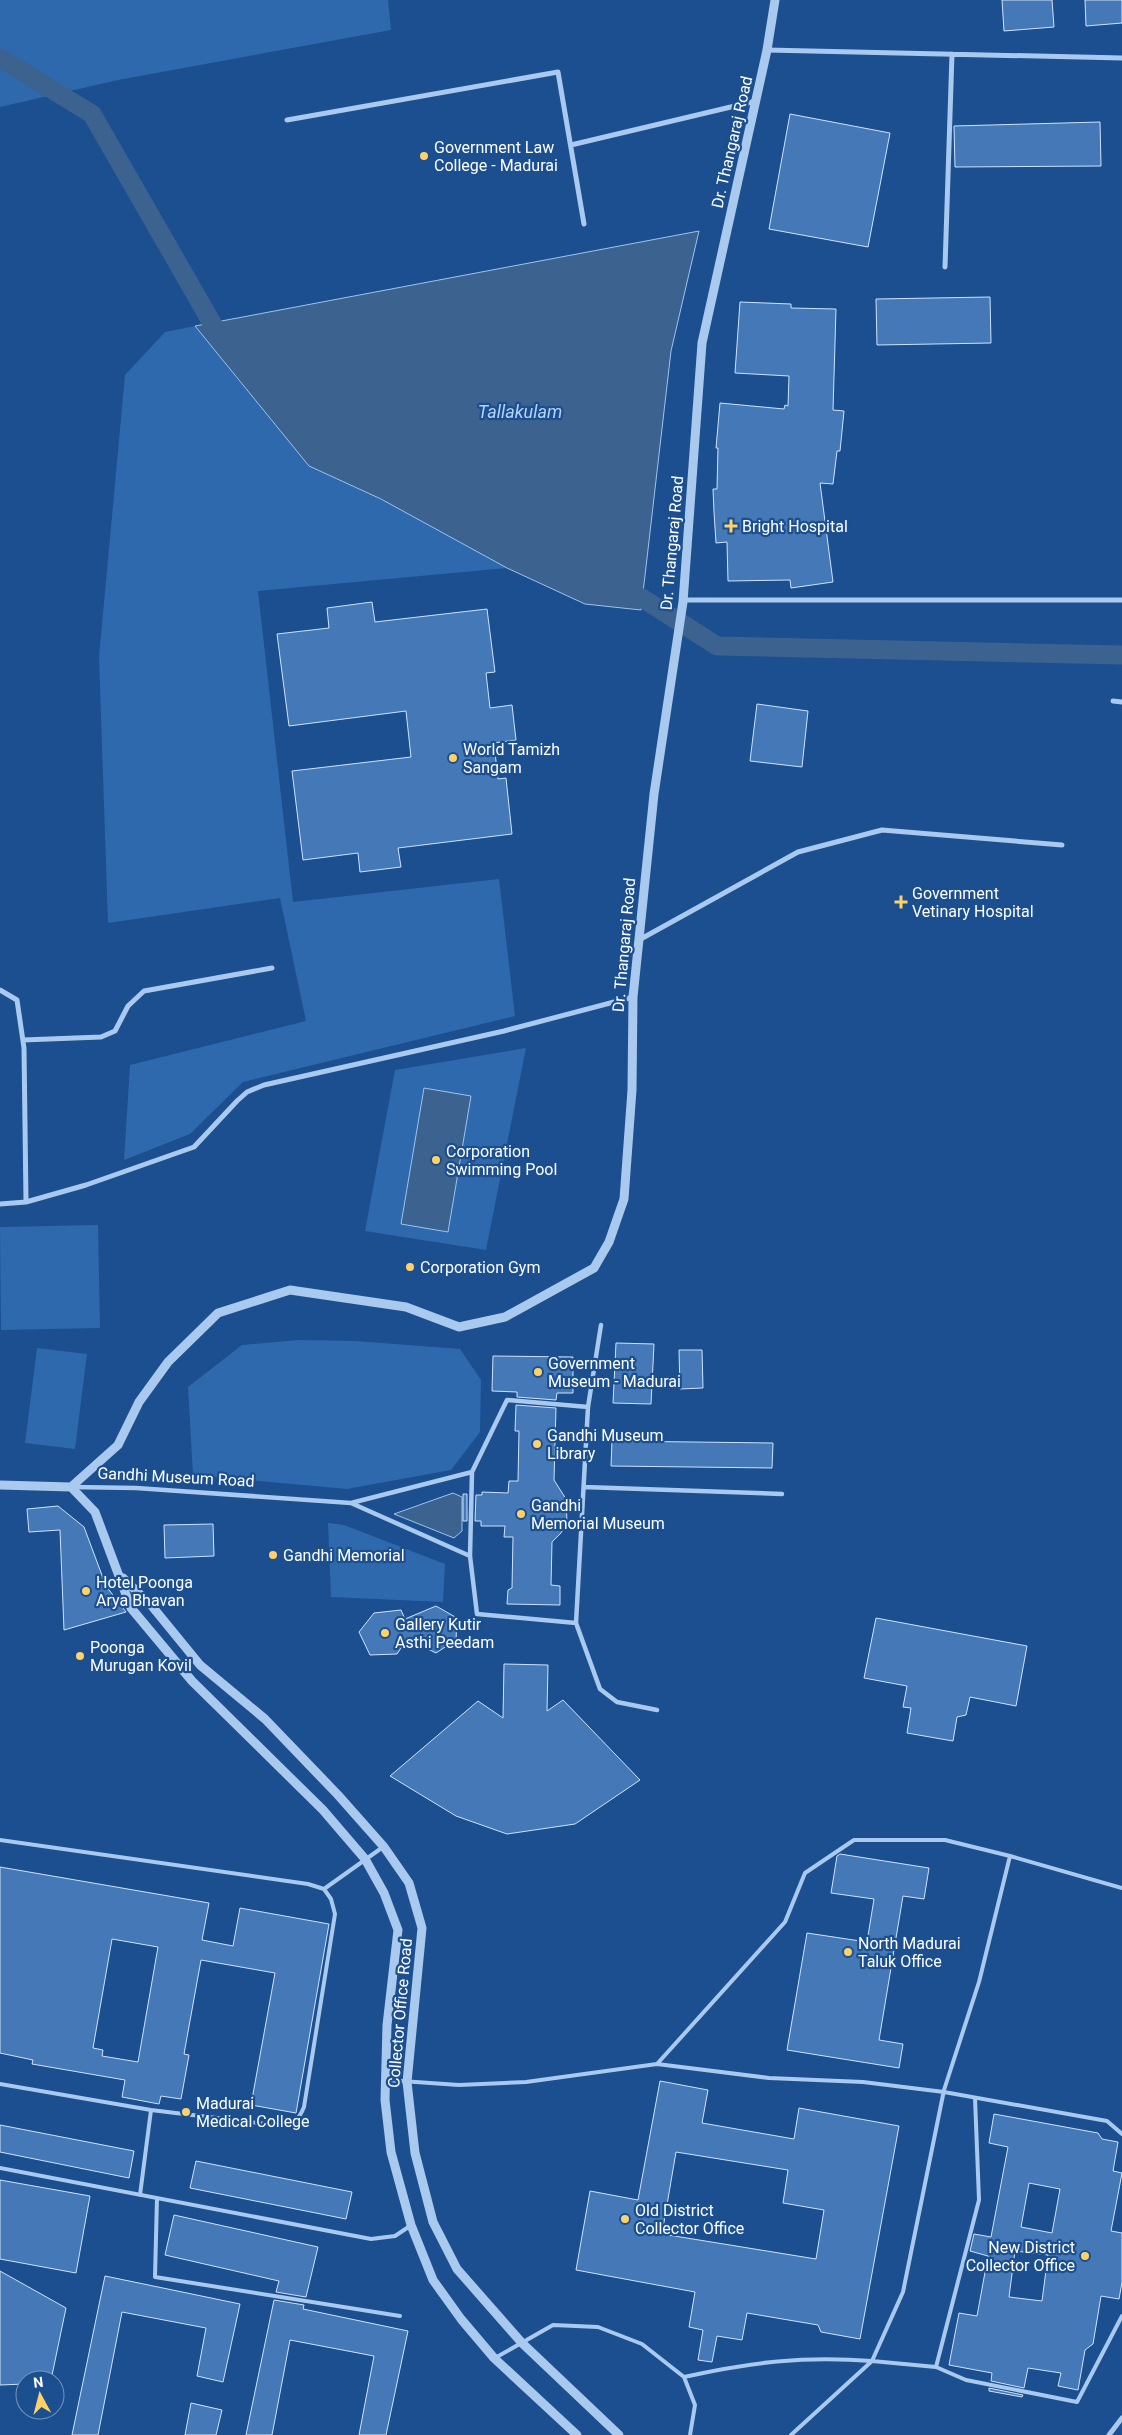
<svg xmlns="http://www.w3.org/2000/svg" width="1122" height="2435" font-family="Roboto,sans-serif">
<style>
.green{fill:#2e69ad}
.water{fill:#3c6290;stroke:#9cc4f0}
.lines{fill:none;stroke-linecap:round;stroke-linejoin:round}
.canal{stroke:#3c6290;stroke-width:19}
.building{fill:#4478b7;stroke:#cfe3fa;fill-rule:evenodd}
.service{stroke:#a9c9ee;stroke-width:4}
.pedestrian{stroke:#a9c9ee;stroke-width:4.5}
.minor{stroke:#a9c9ee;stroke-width:5}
.tertiary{stroke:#a9c9ee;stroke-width:9}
.poi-dot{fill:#ffd166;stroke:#1b4f8f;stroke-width:2}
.labels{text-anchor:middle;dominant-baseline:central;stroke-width:4.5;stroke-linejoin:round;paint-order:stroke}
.street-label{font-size:16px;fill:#fff;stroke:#1b4f8f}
.poi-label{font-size:16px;fill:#fff;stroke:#1b4f8f;text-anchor:start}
.water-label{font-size:18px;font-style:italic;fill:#b5d3f5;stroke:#1b4f8f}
</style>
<rect width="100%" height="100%" fill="#1b4f8f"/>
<path class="green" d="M0,0H388L391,30L118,80L0,107Z
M195,326L309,466L381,499L507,568L258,591L293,902L499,879L515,1016L243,1082L190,1134L124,1160L130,1065L306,1021L280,898L108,923L99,657L125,375L165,332Z
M526,1048L486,1250L365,1231L395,1070Z
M98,1225L100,1328L1,1330L0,1227Z
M298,1340L356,1341L460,1349L481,1380L480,1432L451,1470L347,1489L193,1475L188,1387L242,1345Z
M37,1348L87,1354L75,1449L25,1443Z
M328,1523L344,1525L445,1564L443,1602L331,1597Z"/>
<path class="water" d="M699,231L671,351L641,610L585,604L507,568L381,499L309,466L195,326Z
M424,1088L471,1096L448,1232L401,1224Z
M453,1493L462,1497V1531L454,1538L394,1514Z"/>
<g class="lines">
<path class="canal" d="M0,58L92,114L224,344
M619,589L642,598L717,646L1122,655"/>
</g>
<path class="building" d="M1002,0H1052L1054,27L1004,31Z
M1085,0H1122V23L1086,26Z
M790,114L890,133L868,247L769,229Z
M1100,122L1101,166L955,167L954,126Z
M990,297L991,343L877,345L876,299Z
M740,302L791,304V308L836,309L833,410L844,411L840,451H837L833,484L820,483L833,582L791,588L790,580L728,581L727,542L716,543L714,512L713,489H717L718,448H716L720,403L784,409L785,405L788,406L789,376L735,373Z
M372,602L375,622L487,609L495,672L486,673L490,708L512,705L516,740L494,743L498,779L506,778L512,834L398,848L401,867L360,872L358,853L303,860L292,771L411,757L406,711L289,726L277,634L329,628L327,608Z
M757,704L808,711L802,767L750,761Z
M616,1343L654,1344L651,1404L613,1403Z
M679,1350H702L703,1388L680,1389Z
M493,1356L573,1357V1393H557L556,1400L517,1397V1392L492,1391Z
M516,1405L556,1408L554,1480L566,1499L567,1522L561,1533L552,1542L551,1585L560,1586V1605L507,1604L508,1590L512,1588L513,1537H504L505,1526H481V1521H475L476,1495H482V1492L508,1493L509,1481H518L519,1431H515Z
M612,1441L773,1443L772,1468L611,1466Z
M463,1494H467V1521H463Z
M58,1506L84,1527L106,1586L126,1612L64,1630L60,1530L29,1532L27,1509Z
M213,1524L214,1556L165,1558L164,1525Z
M436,1606L457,1618L456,1640L436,1653L407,1639L397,1654L370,1655L359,1632L374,1613L401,1610L405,1619Z
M876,1618L1027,1646L1016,1706L970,1697L966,1715L957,1717L953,1741L907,1733L911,1708L903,1707L907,1686L864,1678Z
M504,1664L548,1665L547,1711L563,1700L640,1780L575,1824L507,1834L456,1816L390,1776L478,1701L503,1718Z
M840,1854L929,1868L924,1899L903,1896L879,2040L903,2044L899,2068L787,2050L807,1933L867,1942L874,1899L831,1893L837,1856Z
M0,1867L209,1903L202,1940L233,1946L240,1908L329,1924L296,2113L251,2105L275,1973L201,1960L184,2054L189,2055L181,2099L161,2096L159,2104L122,2097L125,2080L32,2064L33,2060L0,2053ZM112,1939L158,1947L138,2062L102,2056L103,2050L93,2048Z
M660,2081L708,2090L702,2123L794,2139L799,2108L899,2126L860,2339L821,2332L818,2325L747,2313L742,2340L717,2336L712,2362L698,2360L703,2330L689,2327L695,2292L576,2270L590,2191L638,2200ZM676,2152L788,2170L783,2203L824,2210L816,2259L662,2234Z
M994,2114L1098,2133L1102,2139L1118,2142L1113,2171L1122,2173L1111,2231L1122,2233V2282L1119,2299L1101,2296L1093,2344L1085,2350L1078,2390L1058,2386L1061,2373L1028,2368L1024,2388L991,2381L992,2373L949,2365L959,2313L977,2316L988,2256L970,2251L974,2234L991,2237L1008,2147L989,2143ZM1029,2183L1060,2189L1052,2233L1021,2227ZM1015,2251L1048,2255L1042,2301L1009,2297Z
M0,2125L134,2151L129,2178L0,2152Z
M196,2161L352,2192L346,2219L190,2188Z
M0,2180L90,2196L76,2273L0,2259Z
M174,2215L318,2247L306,2297L276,2292L279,2281L165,2255Z
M0,2271L66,2308L51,2380H25V2384L0,2385Z
M105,2276L240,2304L223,2382L197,2376L206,2328L122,2312L98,2435H72Z
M274,2300L304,2305L303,2309L408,2331L386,2435H359L374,2356L290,2340L272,2435H246Z
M989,2388L1023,2395L1022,2397L989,2391Z
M191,2403L222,2410L216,2435H185Z"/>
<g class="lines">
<path class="service" d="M0,1840L308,1884L324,1889L383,1847
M657,2064L785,1922L805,1873L854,1840H945L1010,1856
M387,2080L459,2085L526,2082L657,2064L769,2078L863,2082L944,2092L1107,2121L1122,2134
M0,2084L151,2110L282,2126C295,2124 299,2119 304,2107L335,1914L331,1899L324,1889
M975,2098L979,2200L936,2367L966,2380L1077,2402L1122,2316
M0,2168L371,2239L395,2236L410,2226
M140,2195L151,2110
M157,2198L155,2277L400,2316
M495,2358L553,2325L598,2327L642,2344L684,2377L695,2405L690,2435
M684,2377C751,2362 803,2356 872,2361L903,2292L944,2090L979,1982L1010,1856L1122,1888
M791,2435L872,2361L936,2367"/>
<path class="pedestrian" d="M588,1407L601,1325
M72,1487L136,1488L351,1503
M584,1487L782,1494
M470,1556L351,1503L472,1472L507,1400L588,1407L576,1623L477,1614L470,1556L472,1472
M576,1623L600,1689L617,1702L657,1710"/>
<path class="minor" d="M767,50L1122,58
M287,120L558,72L584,224
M571,145L756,101
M945,267L952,54
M683,600H1122
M1113,701L1122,702
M639,940L798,852L882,830L1062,845
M0,990L17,1000L24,1048L26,1202
M23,1040L101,1037L115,1031L128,1006L144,991L272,968
M0,1204L26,1202L86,1185L194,1147L237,1101L247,1092L264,1085L504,1031L633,997
M1109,2435L1122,2418"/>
<path class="tertiary" d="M0,1485L71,1487
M71,1487L118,1445L139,1402L168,1362L218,1313L290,1290L406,1307L459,1327L505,1317L594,1268L609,1242L624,1199L632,1090L633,997L654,794L683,602L702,343L767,50L775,0
M71,1487L95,1512L131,1608L192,1681L323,1810L365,1859L384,1893L398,1930L387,2025L385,2100L391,2152L411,2225L433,2280L461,2319L494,2358L577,2435
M123,1578L151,1605L200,1665L265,1719L338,1795L384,1847L409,1883L422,1928L407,2082L415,2153L433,2222L457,2269L522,2343L619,2435"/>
</g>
<g class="poi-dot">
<circle cx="424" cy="156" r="5"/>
<path d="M728.5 518.5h5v5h5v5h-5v5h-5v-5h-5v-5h5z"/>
<circle cx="453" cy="758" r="5"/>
<path d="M898.5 894.5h5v5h5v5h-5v5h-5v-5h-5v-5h5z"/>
<circle cx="436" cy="1160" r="5"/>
<circle cx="410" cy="1267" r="5"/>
<circle cx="538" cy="1372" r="5"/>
<circle cx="537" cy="1444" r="5"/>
<circle cx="521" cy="1514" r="5"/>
<circle cx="273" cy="1555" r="5"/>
<circle cx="86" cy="1591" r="5"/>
<circle cx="385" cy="1633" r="5"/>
<circle cx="80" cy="1656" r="5"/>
<circle cx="848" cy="1952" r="5"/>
<circle cx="186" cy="2112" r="5"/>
<circle cx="625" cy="2219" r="5"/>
<circle cx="1085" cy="2256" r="5"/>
</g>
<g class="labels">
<g class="street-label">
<text transform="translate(732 142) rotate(-77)">Dr. Thangaraj Road</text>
<text transform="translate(672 543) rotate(-85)">Dr. Thangaraj Road</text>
<text transform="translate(624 945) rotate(-85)">Dr. Thangaraj Road</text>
<text transform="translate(176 1477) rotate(3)">Gandhi Museum Road</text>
<text transform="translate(400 2013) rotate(-85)">Collector Office Road</text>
</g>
<g class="poi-label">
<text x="434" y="147">Government Law<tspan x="434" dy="18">College - Madurai</tspan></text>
<text x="742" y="526">Bright Hospital</text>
<text x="463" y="749">World Tamizh<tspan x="463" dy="18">Sangam</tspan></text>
<text x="912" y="893">Government<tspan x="912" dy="18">Vetinary Hospital</tspan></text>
<text x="446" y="1151">Corporation<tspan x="446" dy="18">Swimming Pool</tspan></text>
<text x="420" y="1267">Corporation Gym</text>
<text x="548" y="1363">Government<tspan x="548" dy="18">Museum - Madurai</tspan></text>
<text x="547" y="1435">Gandhi Museum<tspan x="547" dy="18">Library</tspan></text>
<text x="531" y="1505">Gandhi<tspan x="531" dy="18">Memorial Museum</tspan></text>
<text x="283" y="1555">Gandhi Memorial</text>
<text x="96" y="1582">Hotel Poonga<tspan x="96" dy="18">Arya Bhavan</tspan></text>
<text x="395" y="1624">Gallery Kutir<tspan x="395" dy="18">Asthi Peedam</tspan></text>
<text x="90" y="1647">Poonga<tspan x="90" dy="18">Murugan Kovil</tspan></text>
<text x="858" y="1943">North Madurai<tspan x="858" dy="18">Taluk Office</tspan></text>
<text x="196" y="2103">Madurai<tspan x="196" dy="18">Medical College</tspan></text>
<text x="635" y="2210">Old District<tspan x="635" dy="18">Collector Office</tspan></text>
<text x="1075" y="2247" text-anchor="end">New District<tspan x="1075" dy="18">Collector Office</tspan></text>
</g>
<g class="water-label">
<text x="520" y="411">Tallakulam</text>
</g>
</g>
<g transform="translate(40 2395) rotate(353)"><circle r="24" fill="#1b4f8f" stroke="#7695bc"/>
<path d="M0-4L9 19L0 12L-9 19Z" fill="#ffd166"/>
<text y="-8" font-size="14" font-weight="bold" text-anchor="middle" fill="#ffffff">N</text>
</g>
</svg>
